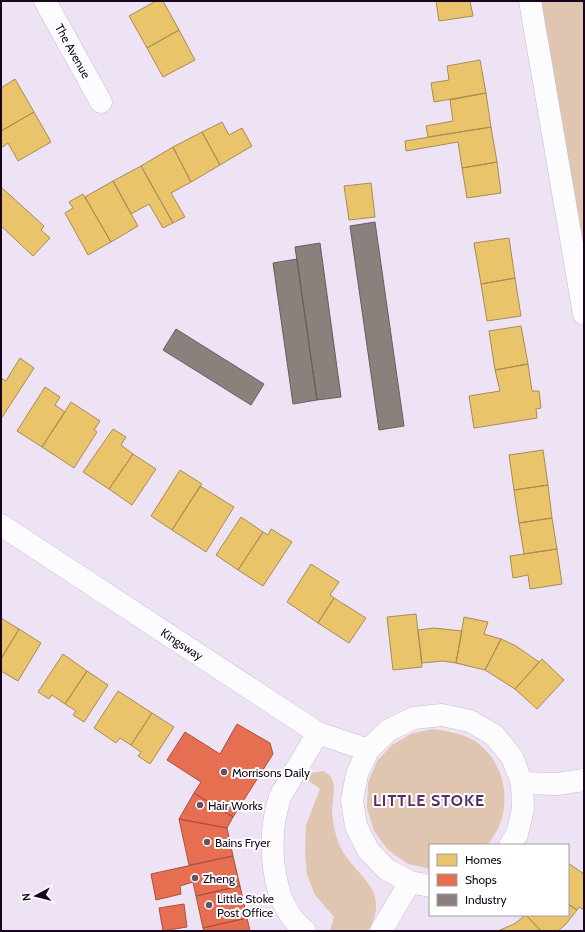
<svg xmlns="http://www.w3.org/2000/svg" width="585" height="932" font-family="Cabin,sans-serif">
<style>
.green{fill:#e0c6b0}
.homes{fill:#e9c46a;stroke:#aa8b53}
.shops{fill:#e76f51;stroke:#a84f41}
.industry{fill:#8a817c;stroke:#675c60}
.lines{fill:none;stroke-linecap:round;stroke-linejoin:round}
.street-casing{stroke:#c9bbd0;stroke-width:23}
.street{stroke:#fcfbfd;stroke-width:22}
.poi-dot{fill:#625368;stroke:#fff;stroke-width:1.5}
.labels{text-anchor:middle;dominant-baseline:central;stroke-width:4;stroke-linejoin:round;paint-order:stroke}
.street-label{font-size:12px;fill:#16051d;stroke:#fff}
.poi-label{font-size:12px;fill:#16051d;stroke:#fff;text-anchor:start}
.district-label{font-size:16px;font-weight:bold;letter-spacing:1px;fill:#572d6a;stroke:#fff}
</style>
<rect width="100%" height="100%" fill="#eee3f4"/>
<path class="green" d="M540,1H583L584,8V246Z
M432,729C447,731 460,733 473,740C509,762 515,815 487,845H430V869L408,864L388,850L374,831L367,808L368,783L377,761L392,745L411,734Z
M324,771C326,773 329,775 331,777C337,786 332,801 332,811C333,825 336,840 343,852C357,875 384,888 374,918C372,924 371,928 366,931H330L334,917L315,895L307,875L305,852L306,825L320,789L305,778L311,773Z"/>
<path class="homes" d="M156,1H163L179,30L147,48L129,16Z
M436,1H470L473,16L439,21Z
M179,30L195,60L163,77L147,48Z
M480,60L486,93L434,102L431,83L449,80L447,66Z
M15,79L34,112L1,131V88Z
M486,93L491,127L428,137L426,126L453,121L450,100Z
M34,112L51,142L18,161L8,143L1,148V131Z
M222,122L229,135L242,128L252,146L220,165L202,132Z
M491,127L497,162L462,168L458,142L406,151L405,141Z
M202,132L220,165L191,182L173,147Z
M173,147L191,182L171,193L185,217L173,223L141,166Z
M497,162L501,193L467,198L462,168Z
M141,166L173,223L163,228L149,204L131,214L113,181Z
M113,181L138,226L111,242L85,197Z
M371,183L375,217L349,220L344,186Z
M1,187L44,226L41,230L50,238L33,256L1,226Z
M83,194L111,242L88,255L65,213L73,208L69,202Z
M509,238L515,278L481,284L474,243Z
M515,278L521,316L487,321L481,284Z
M521,326L528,364L495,370L489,331Z
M20,358L34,368L1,419V378L6,381Z
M528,364L532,391H539L541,408L536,409L537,418L474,428L469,396L500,391L495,370Z
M45,387L60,397L55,405L65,412L42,447L17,431Z
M71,402L100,421L94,430L97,432L74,468L42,447Z
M113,429L126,437L121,445L133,454L109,489L83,472Z
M543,450L548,485L514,490L509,455Z
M133,454L156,469L132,505L109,489Z
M180,470L202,484L172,530L151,516Z
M548,485L552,518L519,523L514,490Z
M200,486L234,507L206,552L172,530Z
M241,517L263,532L238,570L216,555Z
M552,518L557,549L524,554L519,523Z
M271,529L292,542L263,586L238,570L263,532L268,535Z
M557,549L562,584L530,589L528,575L513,578L510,556Z
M311,564L339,582L330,595L334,598L318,623L287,602Z
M334,598L366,618L349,643L318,623Z
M416,614L422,667L393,670L387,617Z
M464,617L488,622L484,634L501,639L485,670L456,663Z
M1,618L19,629L1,659Z
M434,628L462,631L456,663L443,661L422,663L418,630Z
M19,629L41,643L18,681L1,671V659Z
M501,639L516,646L539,662L515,689L485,670Z
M63,654L87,671L65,704L52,695L49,699L38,692Z
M542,659L564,680L537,709L515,689Z
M87,671L108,685L84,722L73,715L76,711L65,704Z
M118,691L152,713L131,745L120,738L116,743L94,728Z
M152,713L174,727L150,764L138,756L141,752L131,745Z
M568,863L584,874V910L579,907L577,910L568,904Z
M568,904L577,910L566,924L558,931H541L526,915H568Z
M526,915L541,931H498L514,924Z"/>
<path class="shops" d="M237,724L270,743L273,754L233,817L194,793L201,782L167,760L185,732L220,754Z
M194,793L233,817L227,828L179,819Z
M179,819L227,828L233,856L189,865Z
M233,856L240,886L196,896L193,882L180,886L181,894L156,900L151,874Z
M240,886L247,918L203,928L196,896Z
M184,904L187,927L163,931L159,908Z
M247,918L250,931H204L203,928Z"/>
<path class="industry" d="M375,222L404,426L379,430L350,226Z
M320,243L341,397L317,400L295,247Z
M297,259L317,400L293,404L273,263Z
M176,329L264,384L251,405L163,350Z"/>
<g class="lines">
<g class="street-casing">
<path id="street" d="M45,1L101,102
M530,1L584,314
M1,525L318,733L368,750
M522,783L557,784L584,780
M430,886L410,882L386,869L368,850L356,826L352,800L357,774L368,750L389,730L414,718L442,715L470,721L494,735L512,757L522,783L523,809L517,834L510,845
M305,931C269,903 267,837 280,797C283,790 288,784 291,778C300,763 309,748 318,733
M381,931L410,882"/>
</g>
<use href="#street" class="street"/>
</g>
<g class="poi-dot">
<circle cx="224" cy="772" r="4"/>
<circle cx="200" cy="805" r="4"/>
<circle cx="207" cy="842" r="4"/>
<circle cx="195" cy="878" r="4"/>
<circle cx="209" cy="905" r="4"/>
</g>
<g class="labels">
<g class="street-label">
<text transform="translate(73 51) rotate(61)">The Avenue</text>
<text transform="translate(182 644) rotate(33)">Kingsway</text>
</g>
<g class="poi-label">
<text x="232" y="772">Morrisons Daily</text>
<text x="208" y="805">Hair Works</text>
<text x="215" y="842">Bains Fryer</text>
<text x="203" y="878">Zheng</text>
<text x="217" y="898">Little Stoke<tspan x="217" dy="14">Post Office</tspan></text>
</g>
<g class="district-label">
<text x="429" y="800">LITTLE STOKE</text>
</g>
</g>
<rect width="585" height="932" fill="none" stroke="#16051d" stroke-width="4"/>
<rect x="429" y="844" width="140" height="72" fill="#ffffff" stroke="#a29ba5"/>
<rect x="437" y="854" width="20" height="12" fill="#e9c46a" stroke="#a29ba5"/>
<text x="465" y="864" font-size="12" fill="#16051d">Homes</text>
<rect x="437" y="874" width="20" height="12" fill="#e76f51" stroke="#a29ba5"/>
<text x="465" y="884" font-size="12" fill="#16051d">Shops</text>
<rect x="437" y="894" width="20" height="12" fill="#8a817c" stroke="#a29ba5"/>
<text x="465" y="904" font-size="12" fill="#16051d">Industry</text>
<g transform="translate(36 896) rotate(263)" stroke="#ffffff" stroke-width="3" paint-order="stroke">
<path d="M0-3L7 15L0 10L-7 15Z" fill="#16051d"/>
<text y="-6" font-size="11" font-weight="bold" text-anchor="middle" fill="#16051d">N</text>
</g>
</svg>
